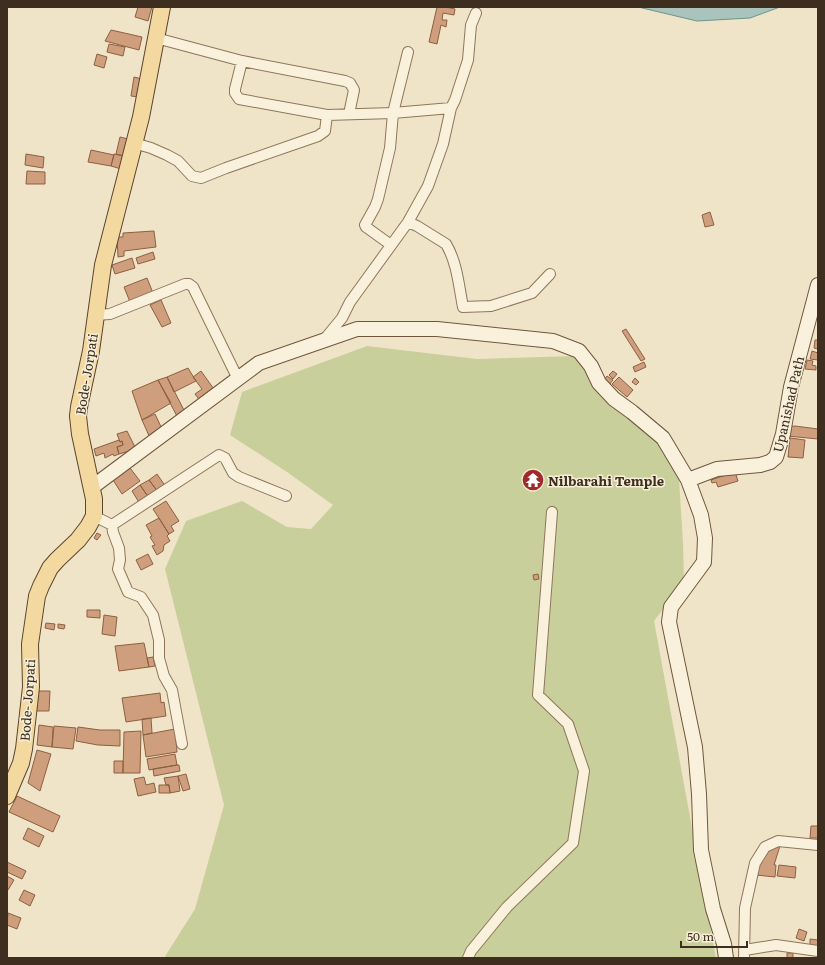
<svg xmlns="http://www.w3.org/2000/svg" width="825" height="965" font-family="Literata,serif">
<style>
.green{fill:#c9cf9b}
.water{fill:#a9c4bc;stroke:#6f938a}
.building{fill:#cf9f7d;stroke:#8d5f41}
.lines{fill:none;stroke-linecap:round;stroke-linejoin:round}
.street-casing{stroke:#8d765c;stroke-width:12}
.secondary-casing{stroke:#6f573f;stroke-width:16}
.primary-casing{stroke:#5b4430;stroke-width:18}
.street{stroke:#faf1dc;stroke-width:10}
.secondary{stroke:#faf1dc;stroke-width:14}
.primary{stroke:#f3d9a0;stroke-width:16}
.labels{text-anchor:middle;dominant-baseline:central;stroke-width:3;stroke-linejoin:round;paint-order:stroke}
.street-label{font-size:13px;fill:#3d2e20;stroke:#f7eed8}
.poi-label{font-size:13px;font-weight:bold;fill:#3d2e20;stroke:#f7eed8;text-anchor:start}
</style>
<rect width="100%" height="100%" fill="#f0e4c8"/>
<path class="green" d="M367,346L477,359L577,356L626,398L678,463L683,542L684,582L654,621L716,958H164L195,909L224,805L165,569L186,521L242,501L287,527L311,529L333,505L287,472L230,435L242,392Z"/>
<path class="water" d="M638,7H780L750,18L697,21Z"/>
<path class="building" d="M138,7H152L148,21L135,17Z
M437,7H446L455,9L454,15L443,13L442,20H447L446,27L441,25L437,44L429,42Z
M111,30L142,37L139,50L105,41Z
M109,44L125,47L123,56L107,52Z
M97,54L107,57L104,68L94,65Z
M134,77L142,79L139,97L131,96Z
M120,137L128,139L124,156L116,154Z
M91,150L114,155L111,166L88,162Z
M26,154L44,157L43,168L25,165Z
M114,154L124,156L121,169L111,166Z
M27,171L45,172V184H26Z
M710,212L714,225L705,227L702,215Z
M154,231L156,247L124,251V256L118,257L117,237H123V233Z
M153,252L155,259L138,264L136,258Z
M132,258L135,268L115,274L112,265Z
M147,278L153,293L130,302L124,287Z
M161,300L171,323L162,327L150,305Z
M626,329L645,359L641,361L622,331Z
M815,340H818V349L814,348Z
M812,351L818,353V360L810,359Z
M807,360L813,361L812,365L816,366V370L805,369Z
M644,362L646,367L635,372L633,367Z
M188,368L196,381L174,392L167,377Z
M201,371L216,392L201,402L195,394L202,389L193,377Z
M613,371L617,374L613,379L609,375Z
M607,376L613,380L609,385L604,380Z
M167,377L187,416L179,420L158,380Z
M619,377L633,390L627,397L612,384Z
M635,378L639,382L636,385L632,382Z
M158,380L171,403L142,420L132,391Z
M155,414L163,431L150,438L142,420Z
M795,426L818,429V439L787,436L788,427Z
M127,431L136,449L119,454L117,447L123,445L122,441L120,442L117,434Z
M790,438L805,440L803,458L788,457Z
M119,440L120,442L122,441L123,445L117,447L119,454L114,456L113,454L105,458L104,453L96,456L94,449Z
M130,468L140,481L122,494L113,480Z
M735,472L738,481L718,487L716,482L712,483L711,480Z
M157,474L166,487L158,492L149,480Z
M149,480L158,492L149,498L140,485Z
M140,485L149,498L140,504L132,491Z
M166,501L179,521L171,526L174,531L169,534L153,509Z
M159,518L169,534L167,536L170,541L164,545L163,551L157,555L152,546L155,545L150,537L152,536L146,525Z
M97,533L101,535L97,540L94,538Z
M148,554L153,564L141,570L136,560Z
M538,574L539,579L534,580L533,575Z
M87,610H100V618L87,617Z
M104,615L117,617L115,636L102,634Z
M46,623L55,624L54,630L45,628Z
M58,624L65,625L64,629L58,628Z
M144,643L149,667L119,671L115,646Z
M153,657L155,666L149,667L147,658Z
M38,691H50L49,711H36Z
M160,693L161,703L164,702L166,716L126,722L122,698Z
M151,718L152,733L143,735L142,719Z
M39,725L53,727L52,747L37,745Z
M54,726L76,728L73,749L52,747Z
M78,727L100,730H120V746L98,745L76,741Z
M175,729L177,752L146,757L143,735Z
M141,731L140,773H123L124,732Z
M37,750L51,754L40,791L28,783Z
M175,754L177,765L149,770L147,759Z
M114,761H123V773H114Z
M177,765H179L180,771L154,776L153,769Z
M186,774L190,789L183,791L178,776Z
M178,776L180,791L170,793L169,785H166L164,778Z
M144,777L146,785L154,783L156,792L138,796L134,779Z
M159,785H169L170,793H159Z
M17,796L60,816L53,832L9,812Z
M811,826H818V838H810Z
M28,828L44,836L39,847L23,839Z
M780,846L774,865H776L775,877L756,875L759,862L766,852L772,847Z
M7,862L26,871L22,879L7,872Z
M779,865L796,867L795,878L777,876Z
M7,876L14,880L8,890L7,889Z
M24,890L35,895L30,906L19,900Z
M8,913L21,918L17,929L7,925Z
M799,929L807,932L804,941L796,938Z
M810,939L818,940V948L810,947Z
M787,953H793V958H787Z"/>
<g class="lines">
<g class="street-casing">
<path id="street" d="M156,38L242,61L345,81L350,83L354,90L349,114
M242,61L235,89V93L239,99L327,115
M134,143L151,148L167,155L178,161L192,176L201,178L226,168L318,136L325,131L327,115L393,113L451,108
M408,222L417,226L446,244C457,262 459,287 463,307L491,306L532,293L550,274
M391,245L366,227L365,225L375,207L378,199L390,148L393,113L408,52
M95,315L110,314L185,284H189L193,287L238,379
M323,341L342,318L350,302L408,222L428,186L443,144L451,108L455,100L468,60L471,25L476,13
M94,516L112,525L113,532L119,548L120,560L118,569L128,592L141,597L153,615L159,640V658L164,676L172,690L182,744
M112,525L219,455L225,458L233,473L239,477L286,496
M745,950L776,945L818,951
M468,958L471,951L507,907L573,843L584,771L568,724L538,695L552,512
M744,958L745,908L755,863L765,847L778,841L818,845"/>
</g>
<g class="secondary-casing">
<path id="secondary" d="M688,480L717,469L760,465L770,462L776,457L783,434L791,387L818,285
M91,488L259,363L357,329H437L553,341L579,351L591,366L599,383L614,399L632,412L663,438L688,480L701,515L705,538L704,562L671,607L669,622L695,747L699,794L701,850L713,909L724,944L726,958"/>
</g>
<g class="primary-casing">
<path id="primary" d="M7,796L21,763L24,749L31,687L30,644L37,596L41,586L50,568L57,560L78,540L88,527L94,516V499L80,434L78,416L79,407L91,351L103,265L141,117L162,7"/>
</g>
<use href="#street" class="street"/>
<use href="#secondary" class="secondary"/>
<use href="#primary" class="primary"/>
</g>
<defs>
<g id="temple-disc" transform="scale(1.15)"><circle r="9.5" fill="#9e2a2b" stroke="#f7eed8"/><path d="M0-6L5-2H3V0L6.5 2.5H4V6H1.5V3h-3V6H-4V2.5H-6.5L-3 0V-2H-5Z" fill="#fff"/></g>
</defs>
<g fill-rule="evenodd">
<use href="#temple-disc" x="533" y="480"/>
</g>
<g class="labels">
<g class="street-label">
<text transform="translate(86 374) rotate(-81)">Bode- Jorpati</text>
<text transform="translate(788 404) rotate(-77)">Upanishad Path</text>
<text transform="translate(27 700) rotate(-86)">Bode- Jorpati</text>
</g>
<g class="poi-label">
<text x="548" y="480">Nilbarahi Temple</text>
</g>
</g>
<rect width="825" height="965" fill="none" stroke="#3d2e20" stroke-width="16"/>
<path d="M681 941v6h66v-6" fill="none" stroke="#3d2e20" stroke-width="2"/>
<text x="687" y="941" font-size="12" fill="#3d2e20" stroke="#f7eed8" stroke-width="3" paint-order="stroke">50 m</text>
</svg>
